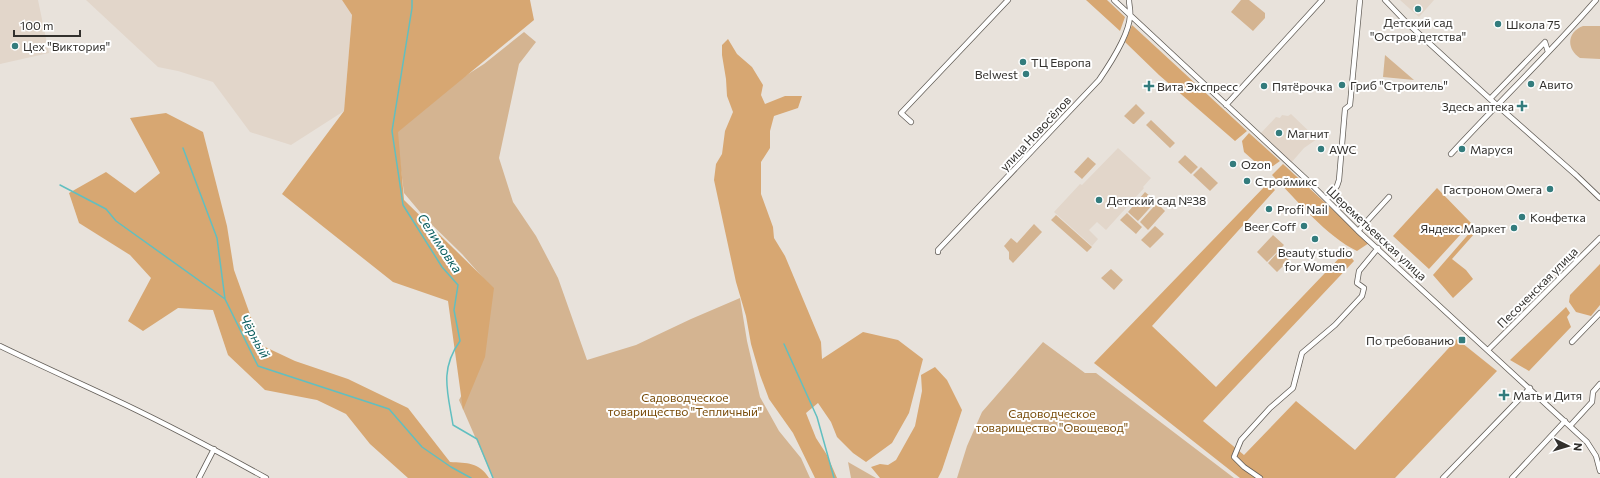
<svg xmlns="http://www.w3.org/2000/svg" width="1600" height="478" font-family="Commissioner,sans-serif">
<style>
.built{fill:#e2d6ca}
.green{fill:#d4b491}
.forest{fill:#d7a772}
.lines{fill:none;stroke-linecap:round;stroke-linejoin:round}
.stream{stroke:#61bfc0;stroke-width:1.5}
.minor-casing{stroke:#645f59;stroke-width:6}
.minor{stroke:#fff;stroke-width:4.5}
.poi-dot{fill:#337c7d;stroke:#fff;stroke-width:1.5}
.labels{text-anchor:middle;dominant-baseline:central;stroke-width:4;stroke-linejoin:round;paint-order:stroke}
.poi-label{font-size:12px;fill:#32302d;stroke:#fff;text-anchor:start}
.street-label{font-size:12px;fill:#32302d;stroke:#fff}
.park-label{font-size:12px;fill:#784b08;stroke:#fff}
.water-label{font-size:13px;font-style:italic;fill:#0c5f60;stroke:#fff}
</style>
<rect width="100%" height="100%" fill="#e8e2db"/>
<path class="built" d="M0,0H38L49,53L0,64Z
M86,0H342L352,15L344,111L291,145L250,132L213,82L178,71L158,67Z
M1400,0H1434L1419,17Z
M1291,114L1317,139L1304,148L1291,163L1260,134L1276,117L1280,118L1282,115L1288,116Z
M1118,148L1151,178L1143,187L1144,188L1106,230L1097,222L1089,230L1098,239L1092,246L1054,212L1080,184L1082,185Z"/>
<path class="green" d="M1241,0H1249L1265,13V18L1253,31L1231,12Z
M1583,26H1600V59L1580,58C1566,49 1567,32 1583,26Z
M524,32L536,42L519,64L499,158L513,202L536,236L558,278L587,360L636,345L691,319L740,298L747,341L760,397L779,431L801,458L810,478H493L459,400L484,355L492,288L462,254L425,218L404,193L396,132L429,99L484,64Z
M1385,55L1414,80L1383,77Z
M1136,104L1145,113L1134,124H1133L1124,116Z
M1151,120L1175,143L1170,148L1146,125Z
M1185,155L1198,167L1191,174L1178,162Z
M1088,157L1096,164L1082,179L1074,172Z
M1201,167L1218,183L1210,191L1193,175Z
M1145,192L1156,201L1138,221L1128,212Z
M1157,203L1165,211L1148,230L1140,222Z
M1127,213L1142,227L1136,234L1120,220Z
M1056,215L1092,247L1087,252L1051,220Z
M1034,224L1042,232L1013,263L1009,259V252L1004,246L1011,238L1017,243Z
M1155,226L1164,234L1150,248L1141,240Z
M1273,235L1284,245L1267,262L1257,252Z
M1279,251L1289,260L1277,272L1268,263Z
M1111,269L1123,280L1114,290L1101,278Z
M1043,342L1085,373H1096L1234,478H957L967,446L982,412Z
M848,462L876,478H851Z"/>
<path class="forest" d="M342,0H530L534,20L398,132L404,200L494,288L485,357L463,410L448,301L393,282L282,194L344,111L352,15Z
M1086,0H1107L1125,17L1120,31Z
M1132,25L1247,131L1235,141L1159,75L1125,42Z
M728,39L737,54L752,67L763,85L761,95L765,104L785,96H802L798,108L774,116L770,131V148L761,162V194L773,227L774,238L785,256L821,342L822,359L863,332L898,340L923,359L909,413L892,443L866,462L853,453L837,437L831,422L818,403L806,413L816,438L827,455L837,478H815L793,433L769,399L760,375L751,344L746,316L736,282L714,180L716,164L722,154L725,131L733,112L727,96L726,79L722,55V45Z
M166,113L203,132L227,226L234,270L261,345L295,361L348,379L408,408L450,462C467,463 479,462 489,478H408L370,444L346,414L317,400L265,390L228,355L213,310L178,308L143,331L128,321L151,278L130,255L79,223L69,193L106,172L135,193L160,173L130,118Z
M1249,133L1280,161L1273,166L1262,168L1244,152L1242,141Z
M1283,164L1369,243L1357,251C1327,237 1296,199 1272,175Z
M1268,183L1275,190L1152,326L1216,387L1346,251L1354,261L1203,421L1244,455L1296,401L1355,450L1457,339L1497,371L1395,478H1240L1094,363Z
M1437,188L1471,223L1429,269L1393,236Z
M1472,230L1475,233L1452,259L1466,270L1473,279L1453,298L1433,275Z
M1600,264V305L1591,316L1576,312L1569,302L1570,295Z
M1566,307L1570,313L1567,317L1571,327L1529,371L1510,360Z
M935,367L947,380L962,410L942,470L938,478H880L871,467L880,464L888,465L896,460L915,426L922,391L921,375Z"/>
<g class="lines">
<path class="stream" d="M412,0V8L392,131L403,205L442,267L458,285L454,310L460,341C439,370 448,393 453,425L477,439L493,478
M183,148L217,238L225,299
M60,185L106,209L116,221L225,299L258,366L389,409L422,447L451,467L471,478
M784,344L817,417L834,478"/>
<g class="minor-casing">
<path id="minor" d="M1114,0L1308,181L1358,231L1587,442L1596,456L1600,471
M1385,0L1405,21L1490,99L1576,175L1600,198
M1490,99L1545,42L1548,52
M1226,105L1322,0
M911,122L901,113L1008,0
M1451,154C1499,102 1550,53 1596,0
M1327,199L1337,186L1339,180L1345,109L1350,105L1360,0
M1358,231L1389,197
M938,252V250L1099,80C1110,64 1129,35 1130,16C1131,11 1129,5 1129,0
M1572,342L1600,313
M0,346C41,366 82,384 124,404C172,427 219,452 266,478
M1488,350L1600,238
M1570,426L1592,402L1593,392L1600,384
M199,478L214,449
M1260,478L1244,467L1234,457L1241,440L1270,408L1293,388L1302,353L1335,325L1362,296L1364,288L1357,283L1359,271L1378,248
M1443,478L1530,388
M1512,478L1565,421"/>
</g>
<use href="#minor" class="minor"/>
</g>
<g class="poi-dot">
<circle cx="1418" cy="9" r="4"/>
<circle cx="1498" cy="24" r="4"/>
<circle cx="15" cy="46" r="4"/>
<circle cx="1023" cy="62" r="4"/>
<circle cx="1026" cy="74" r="4"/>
<circle cx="1531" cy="84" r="4"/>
<circle cx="1342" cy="85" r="4"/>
<path d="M1147 80h4v4h4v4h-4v4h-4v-4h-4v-4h4z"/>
<circle cx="1264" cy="86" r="4"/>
<path d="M1520 100h4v4h4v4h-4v4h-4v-4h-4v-4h4z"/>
<circle cx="1279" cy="133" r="4"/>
<circle cx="1321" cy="149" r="4"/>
<circle cx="1462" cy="149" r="4"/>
<circle cx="1233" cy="164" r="4"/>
<circle cx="1247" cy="181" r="4"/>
<circle cx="1550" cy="189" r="4"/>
<circle cx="1099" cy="200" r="4"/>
<circle cx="1269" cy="209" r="4"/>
<circle cx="1522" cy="217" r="4"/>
<circle cx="1304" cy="226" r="4"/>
<circle cx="1514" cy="228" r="4"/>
<circle cx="1315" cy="239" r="4"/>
<rect x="1458" y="336" width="8" height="8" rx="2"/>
<path d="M1502 389h4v4h4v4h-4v4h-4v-4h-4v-4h4z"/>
</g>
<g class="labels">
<g class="poi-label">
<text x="1418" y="22" text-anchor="middle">Детский сад<tspan x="1418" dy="14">"Остров детства"</tspan></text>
<text x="1506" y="24">Школа 75</text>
<text x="23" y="46">Цех "Виктория"</text>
<text x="1031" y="62">ТЦ Европа</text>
<text x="1018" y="74" text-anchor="end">Belwest</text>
<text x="1539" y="84">Авито</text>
<text x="1350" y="85">Гриб "Строитель"</text>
<text x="1157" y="86">Вита Экспресс</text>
<text x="1272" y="86">Пятёрочка</text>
<text x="1514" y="106" text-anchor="end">Здесь аптека</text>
<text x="1287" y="133">Магнит</text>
<text x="1329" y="149">AWC</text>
<text x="1470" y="149">Маруся</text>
<text x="1241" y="164">Ozon</text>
<text x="1255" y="181">Строймикс</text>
<text x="1542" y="189" text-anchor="end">Гастроном Омега</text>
<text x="1107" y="200">Детский сад №38</text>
<text x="1277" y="209">Profi Nail</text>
<text x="1530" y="217">Конфетка</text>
<text x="1296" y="226" text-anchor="end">Beer Coff</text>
<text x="1506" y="228" text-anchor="end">Яндекс.Маркет</text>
<text x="1315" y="252" text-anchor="middle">Beauty studio<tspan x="1315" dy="14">for Women</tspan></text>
<text x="1454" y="340" text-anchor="end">По требованию</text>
<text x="1513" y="395">Мать и Дитя</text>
</g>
<g class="street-label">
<text transform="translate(1035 133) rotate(-47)">улица Новосёлов</text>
<text transform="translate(1377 233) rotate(43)">Шереметьевская улица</text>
<text transform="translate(1537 287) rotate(-45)">Песоченская улица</text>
</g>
<g class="park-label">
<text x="685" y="397">Садоводческое<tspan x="685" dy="14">товарищество "Тепличный"</tspan></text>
<text x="1052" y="413">Садоводческое<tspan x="1052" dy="14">товарищество "Овощевод"</tspan></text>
</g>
<g class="water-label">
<text transform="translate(440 243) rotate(56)">Селимовка</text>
<text transform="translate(255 336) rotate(61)">Чёрный</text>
</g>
</g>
<g transform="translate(1568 446) rotate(95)" stroke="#ffffff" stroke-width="3" paint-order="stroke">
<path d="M0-3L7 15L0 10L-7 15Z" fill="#32302d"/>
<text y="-6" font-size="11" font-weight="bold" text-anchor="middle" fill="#32302d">N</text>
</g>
<path d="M14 30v6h66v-6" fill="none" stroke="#32302d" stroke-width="2"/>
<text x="20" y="30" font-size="12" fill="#32302d" stroke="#ffffff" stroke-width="3" paint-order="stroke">100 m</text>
</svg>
